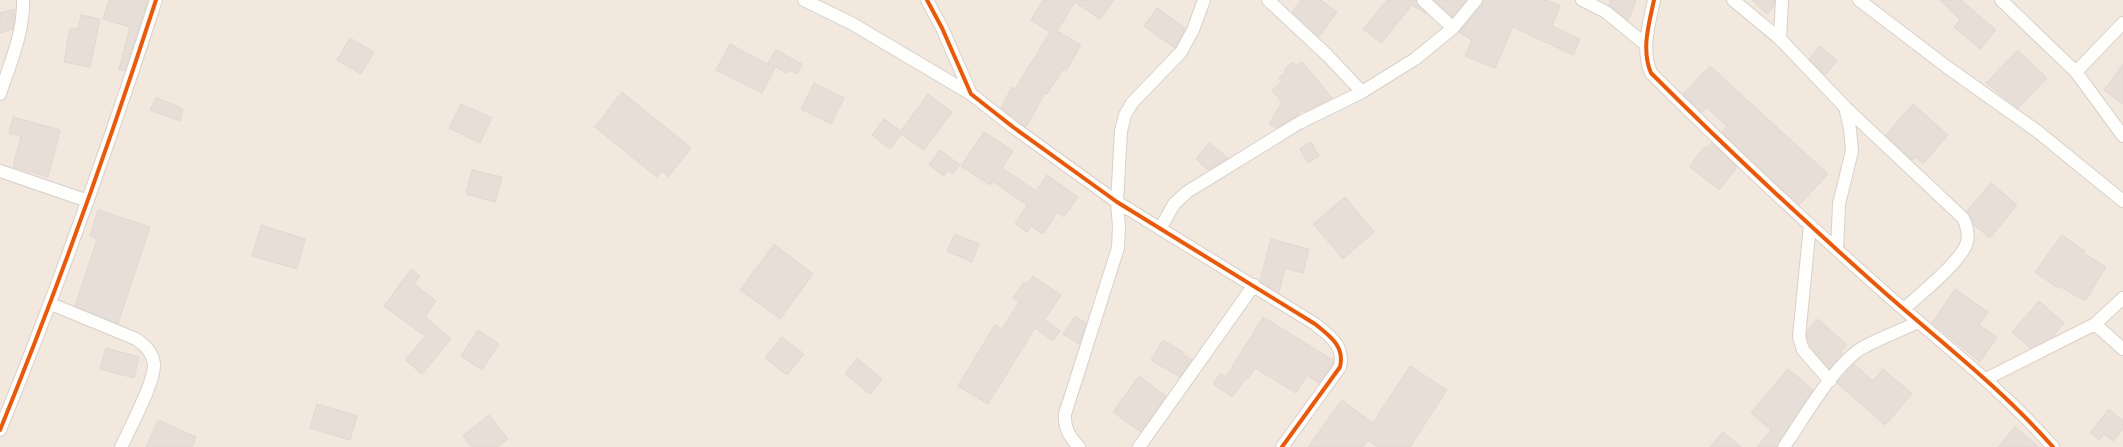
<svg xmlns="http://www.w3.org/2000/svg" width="2123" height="447" font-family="Jost,sans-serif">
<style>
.residential{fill:#f2e8de}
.building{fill:#e6ded7;stroke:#e2d8d2}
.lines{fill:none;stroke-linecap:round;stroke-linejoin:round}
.minor-casing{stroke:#d7d1cb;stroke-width:14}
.minor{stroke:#fefefd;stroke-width:12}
.cycleway-casing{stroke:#fffaf3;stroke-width:6}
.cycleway{stroke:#e8590c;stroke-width:4}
</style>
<rect width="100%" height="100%" fill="#f9f5f0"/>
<path class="residential" d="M0,0H2123V447H0Z"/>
<path class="building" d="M109,0H148L125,71L119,70L130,27L103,19Z
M1043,0H1114L1100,19L1075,2L1057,31L1081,45L1066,71L1063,69L1047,94L1045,93L1026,127L1001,108L1012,87L1015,89L1050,32L1031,20Z
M1301,0H1321L1337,12L1319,37L1292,12Z
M1387,0H1416L1418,5L1427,14L1412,5L1381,43L1363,29Z
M1434,0H1466L1452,17Z
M1483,0H1546L1560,6L1552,26L1580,39L1573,55L1513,27L1495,68L1465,56L1472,40L1459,32L1482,5Z
M1611,0H1636L1628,21L1609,5Z
M1752,0H1774V6L1767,14Z
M1940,0H1961L1996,30L1980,49L1954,27L1960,20Z
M1157,8L1185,28L1175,48L1144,26Z
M15,9L13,29L0,33V13Z
M81,15L100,19L90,67L64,62L70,28L78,29Z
M350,38L374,52L361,74L337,60Z
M730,44L775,68L762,93L716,70Z
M1820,46L1837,61L1825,75L1809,59Z
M776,50L802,64L797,74L789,70L787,73L768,63Z
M2018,50L2047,78L2018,108L1986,83Z
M1293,62L1296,66L1302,62L1332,98L1304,112L1302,109L1298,115L1276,128L1269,124L1282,102L1272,90L1282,82L1279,78L1286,72L1284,70Z
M2123,64V104L2104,90Z
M1710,66L1828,174L1799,205L1722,132L1727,126L1706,107L1702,112L1683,94Z
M814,83L844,98L831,124L801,109Z
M622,92L691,148L668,177L662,171L657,177L595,127Z
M928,94L952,112L924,150L901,134L890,149L872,135L884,119L901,131Z
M156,97L183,109L180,121L150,110Z
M461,104L492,118L480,143L449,128Z
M1913,104L1948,135L1923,164L1915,157L1912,160L1886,135Z
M13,117L60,130L48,177L13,167L21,136L9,133Z
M984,132L1013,151L1002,168L1036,191L1047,175L1078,197L1064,217L1057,212L1043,234L1031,226L1027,232L1015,224L1027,205L992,181L990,185L961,166Z
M1311,142L1319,156L1308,163L1300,149Z
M1209,143L1228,158L1208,170L1196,159Z
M1712,143L1737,167L1719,190L1689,166L1705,147L1707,148Z
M940,150L960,165L953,174L948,170L944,176L929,165Z
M472,170L502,177L495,202L466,194Z
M1991,183L2017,205L1990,238L1974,225L1967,211Z
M1345,197L1374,232L1343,259L1313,224Z
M98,210L150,227L118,324L75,306L97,239L90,236Z
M261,225L305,239L297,269L252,256Z
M955,234L979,244L972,262L947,251Z
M2062,235L2085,251L2083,253L2106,267L2085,301L2059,286L2058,288L2035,272Z
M1271,239L1309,249L1303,273L1285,268L1279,293L1260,281Z
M774,244L813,274L780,319L740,290Z
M411,269L420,276L414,284L436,301L425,317L451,339L422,374L405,360L425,336L384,306Z
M1033,276L1061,295L1044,320L1060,331L1053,341L1035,328L988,404L958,386L995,325L1002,329L1019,302L1013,298L1024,282L1027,284Z
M1955,289L1988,312L1979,325L1997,337L1980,362L1932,323Z
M2039,301L2064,323L2052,337L2030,348L2012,332Z
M1075,316L1086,323L1079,344L1063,334Z
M1263,317L1333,360V364L1319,383L1307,375L1296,393L1255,368L1248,379L1246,378L1232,397L1213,384L1221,373L1226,377Z
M1818,319L1847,345L1840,352L1843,354L1829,369L1810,346L1807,336V331Z
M478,330L499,344L482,370L461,356Z
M782,337L804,354L787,375L765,358Z
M1163,340L1183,352L1182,354L1192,360L1180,377L1151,360Z
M106,348L139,357L134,378L100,369Z
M857,358L882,379L870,394L845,374Z
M1854,364L1873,381L1883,369L1912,394L1885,425L1837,383Z
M1410,366L1447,390L1410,447H1378L1368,440L1363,447H1308L1342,400L1373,423Z
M1788,369L1813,390L1777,447H1757L1771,430L1751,413Z
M1139,376L1166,396L1141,432L1113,412Z
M317,404L357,416L350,440L310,428Z
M2109,409L2123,421V429L2113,441L2104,434L2099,440L2090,433Z
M489,415L508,439L497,447H472L463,436Z
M158,420L196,437L192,447H146Z
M2015,427L2039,447H1998Z
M1723,432L1741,447H1710Z"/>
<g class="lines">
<g class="minor-casing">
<path id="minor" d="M804,0L851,23L971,94
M927,0L942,28L971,94L1013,127L1117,202L1315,324C1330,336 1345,346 1340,367L1282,447
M1268,0L1327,55L1362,92
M1423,0L1453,28
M1582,0L1606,12L1645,44
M1654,0C1649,24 1641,49 1651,73C1726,148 1804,221 1884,292C1942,343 2002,389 2053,447
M1733,0L1780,39
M1782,0L1780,39L1845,107L1850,129L1852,151L1839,204L1837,250
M1859,0L1947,67L2037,131L2123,201
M2001,0L2076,72L2123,136
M2076,72L2123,23
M0,94C10,64 24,32 23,0
M1845,107L1963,218C1967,226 1969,233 1967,242C1962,261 1920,294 1904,309
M0,171L88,201
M1810,225L1799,337L1803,350L1830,381
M1160,229L1174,204L1187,192L1299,123L1362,92L1415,59L1453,28L1476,0
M51,304L136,339C145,345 153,353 154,364C155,382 130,428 121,447
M2095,324L2123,349
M1986,379L2095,324L2123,298
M0,430C58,288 109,145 156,0
M1079,447C1070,437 1064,429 1065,414L1118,248L1119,227L1117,202L1121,131L1125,115L1132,103L1181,52L1193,30L1204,0
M1139,447L1254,285
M1784,447C1804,418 1833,366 1862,348C1880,338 1900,331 1918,322"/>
</g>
<use href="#minor" class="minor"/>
<g class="cycleway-casing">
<path id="cycleway" d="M927,0L942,28L971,94L1013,127L1117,202L1315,324C1330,336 1345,346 1340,367L1282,447
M1654,0C1649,24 1641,49 1651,73C1726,148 1804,221 1884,292C1942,343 2002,389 2053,447
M0,430C58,288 109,145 156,0"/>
</g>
<use href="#cycleway" class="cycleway"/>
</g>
</svg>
